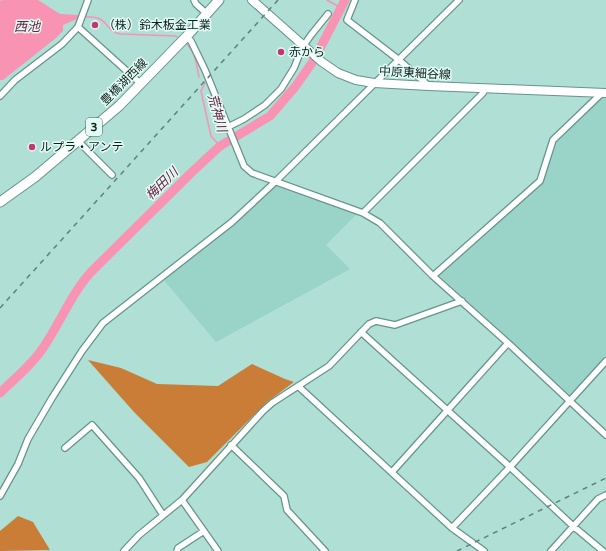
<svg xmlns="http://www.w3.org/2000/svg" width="606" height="551" font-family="'Varela Round','Noto Sans JP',sans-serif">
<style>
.built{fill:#9ad3c7}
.forest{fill:#c97d36}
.water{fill:#f993b3}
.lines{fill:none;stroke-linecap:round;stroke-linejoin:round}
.stream{stroke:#f993b3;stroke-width:1.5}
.river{stroke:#f993b3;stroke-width:9}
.minor-casing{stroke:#66948b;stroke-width:8}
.secondary-casing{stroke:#66948b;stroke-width:10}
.primary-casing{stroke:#66948b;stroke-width:11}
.minor{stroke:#fff;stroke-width:5.5}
.secondary{stroke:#fff;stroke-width:8}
.primary{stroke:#fff;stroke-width:9}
.rail{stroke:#5f817a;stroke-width:1.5;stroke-dasharray:5 5;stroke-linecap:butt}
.poi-dot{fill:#c2376f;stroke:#e3fbf5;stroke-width:1.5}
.labels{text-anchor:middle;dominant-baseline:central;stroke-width:3;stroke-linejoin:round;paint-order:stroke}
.shield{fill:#e3fbf5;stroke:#4c615c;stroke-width:1}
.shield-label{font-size:11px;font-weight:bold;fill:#0c1f1b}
.poi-label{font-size:12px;fill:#0c1f1b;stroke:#e3fbf5;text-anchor:start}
.street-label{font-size:12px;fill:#0c1f1b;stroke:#e3fbf5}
.water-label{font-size:13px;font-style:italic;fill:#6b1d3c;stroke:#e3fbf5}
</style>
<rect width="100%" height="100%" fill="#afdfd5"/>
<path class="built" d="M603,96H606V356L570,395L439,275L542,181L557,142Z
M275,184L357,214L326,245L350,269L216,342L163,279L238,221Z"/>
<path class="forest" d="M88,360L121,368L157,384L218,386L252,364L285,379L294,382L267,402L207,462L189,467L134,412Z
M18,516L33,522L50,550L0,551V531Z"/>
<path class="water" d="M2,0H38L60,14L78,15L77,19L63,25V31L56,38L3,80H0V1Z"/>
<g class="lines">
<path class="stream" d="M327,0L336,5L340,11
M84,17C89,17 95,16 100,19C109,24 109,32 121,34L176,36L179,38
M185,43C196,51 196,64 199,77
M205,83L201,91L211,136L220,146"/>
<path class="river" d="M0,393C14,379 32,365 43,348C60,323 71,294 91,272L191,173L220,146L270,116L295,87L314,60L345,0"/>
<g class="minor-casing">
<path id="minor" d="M194,0L196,4L207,14
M355,0L347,20L399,60L429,86
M78,27L140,83
M186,37L191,41L205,70L244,166L252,173L363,213L380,223L433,276L508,343L606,435
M0,96L15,80L62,44L78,27L88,0
M228,127L244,119L265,105L281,89L294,68L302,48L311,35L328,14
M78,141L112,175
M363,213L483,93L485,89
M433,276L540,181L553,140L602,93
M361,332L510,467L573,526L603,551
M298,386L452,528L484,551
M231,445L284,496L287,510L325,551
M65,448L92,425L139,478L163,515
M392,472L508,343
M0,496L18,464L28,439L52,398L82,351L103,323L232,222L275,182L459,0
M182,500L218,551
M452,528L510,467L606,361
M124,551L139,535L182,500L263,411L272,403L329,366L369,324L376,321L395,325L462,301
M177,551L178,548L204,531
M551,551L598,499L606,495"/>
</g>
<g class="secondary-casing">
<path id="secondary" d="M252,0L322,62L338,73L356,80L374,83L429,86L606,93"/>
</g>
<g class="primary-casing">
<path id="primary" d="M0,202L35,177L119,106L186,37L219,0"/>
</g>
<use href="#minor" class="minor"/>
<use href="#secondary" class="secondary"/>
<use href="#primary" class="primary"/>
<path class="rail" d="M0,308L278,0
M457,551L606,478"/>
</g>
<g class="poi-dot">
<circle cx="95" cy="25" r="4"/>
<circle cx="281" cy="52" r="4"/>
<circle cx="32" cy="147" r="4"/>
</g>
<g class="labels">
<rect class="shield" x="86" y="118" width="16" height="18" rx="3"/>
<g class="shield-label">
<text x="94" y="127">3</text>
</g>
<g class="poi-label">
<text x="103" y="25">（株）鈴木板金工業</text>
<text x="289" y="52">赤から</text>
<text x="40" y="147">ルプラ・アンテ</text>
</g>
<g class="street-label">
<text transform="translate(415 73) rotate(3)">中原東細谷線</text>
<text transform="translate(124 82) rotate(-45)">豊橋湖西線</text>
</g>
<g class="water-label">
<text x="27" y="27">西池</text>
<text transform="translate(217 113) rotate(75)">荒神川</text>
<text transform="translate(162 184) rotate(-44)">梅田川</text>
</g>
</g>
</svg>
